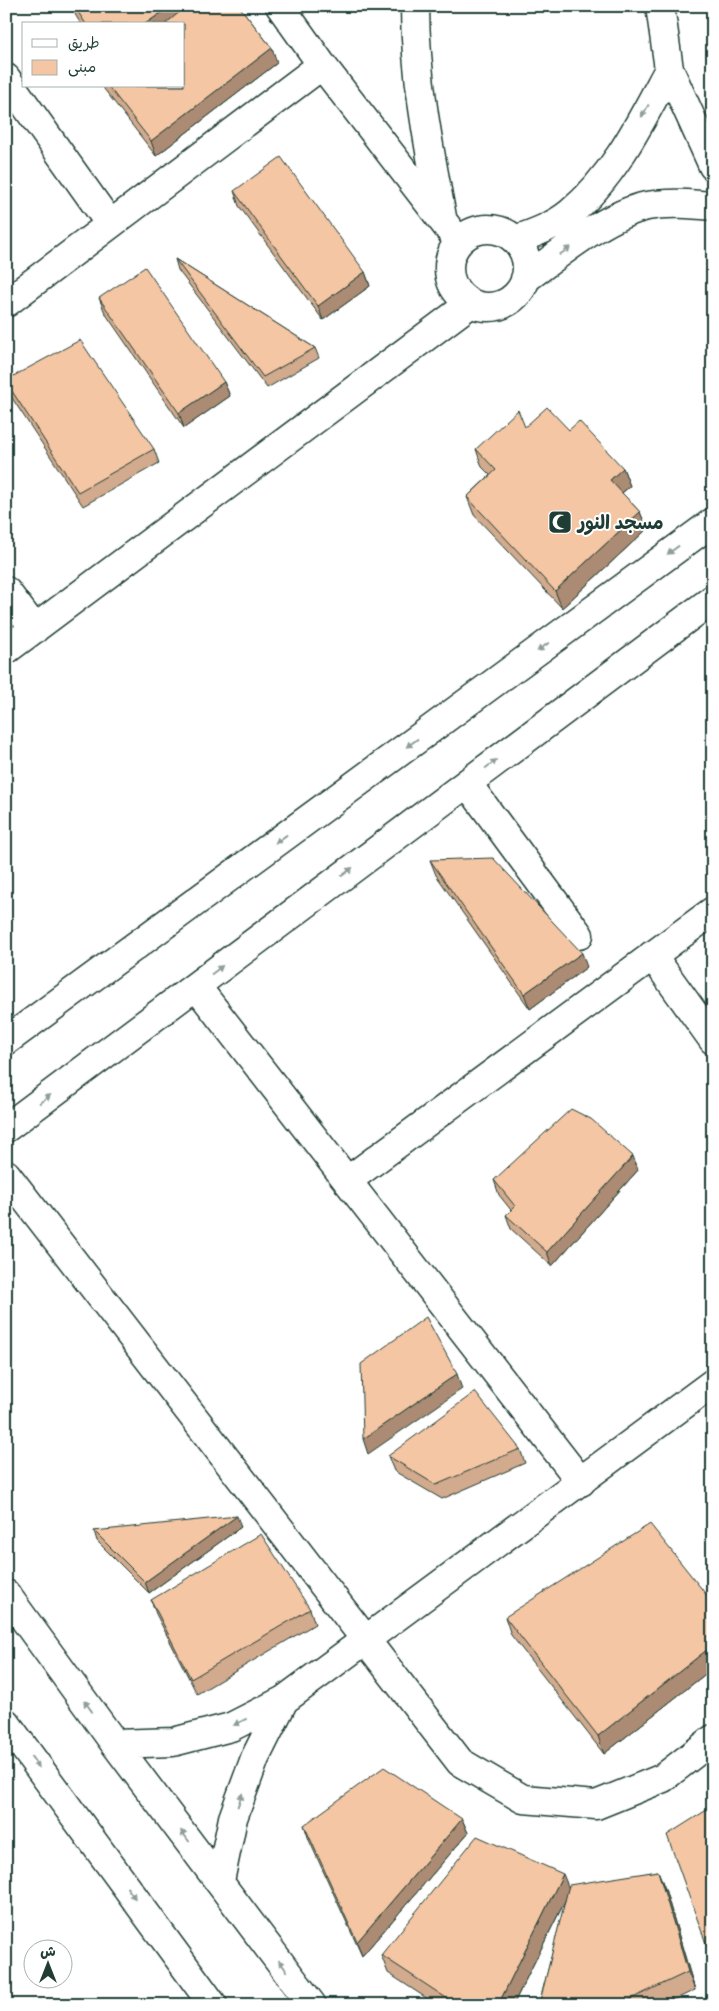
<svg xmlns="http://www.w3.org/2000/svg" width="719" height="2011" font-family="Sriracha,'Playpen Sans Arabic',sans-serif">
<style>
.lines{fill:none;stroke-linecap:round;stroke-linejoin:round}
.street-casing{stroke:#1f3d34;stroke-width:31}
.street{stroke:#fff;stroke-width:28}
.wall{fill:#d2aa8d;stroke:#1f3d34}
.shaded-wall{fill:#ab8b73;stroke:#1f3d34}
.building{fill:#f4c6a4;stroke:#1f3d34}
.oneway{fill:#8f9e9a}
.labels{text-anchor:middle;dominant-baseline:central;stroke-width:4;stroke-linejoin:round;paint-order:stroke}
.poi-label{font-size:19px;font-weight:bold;fill:#1f3d34;stroke:#fff;text-anchor:start}
</style>
<rect width="100%" height="100%" fill="#fff"/>
<filter id="ink" filterUnits="userSpaceOnUse"><feTurbulence type="fractalNoise" baseFrequency=".02" numOctaves="2"/><feDisplacementMap in="SourceGraphic" scale="10" xChannelSelector="R" yChannelSelector="G"/><feConvolveMatrix kernelMatrix="1 2 1 2 8 2 1 2 1" color-interpolation-filters="sRGB"/></filter>
<g filter="url(#ink)">
<g class="lines">
<g class="street-casing">
<path id="street" d="M280,6L322,65L459,242
M415,6C415,77 429,148 442,217
M660,6L669,69L713,166
M6,78L110,224
M449 268a39 39 0 1 1 78 0a39 39 0 1 1-78 0Z
M515,240C535,233 554,226 570,213C615,176 642,119 669,69
M525,279C560,254 605,215 647,206C669,202 691,204 713,206
M6,303L322,65
M6,591L35,629
M6,650L471,303
M467,783L579,935
M652,955L713,1040
M196,986L581,1482
M6,1041L713,522
M6,1128L713,599
M6,1174L460,1762L523,1799L596,1805L663,1778L713,1739
M347,1181L713,911
M6,1594L115,1744L312,2005
M6,1723L213,2005
M115,1744L173,1742L231,1727L284,1700L713,1383
M220,1881L233,1818L255,1758L284,1700"/>
</g>
<use href="#street" class="street"/>
</g>
<path class="wall" d="M72,6H239L272,48L277,63L156,156L104,89L103,86H184V24H81L76,16Z
M234,191L365,272L370,286L323,320L239,206Z
M175,259L315,348L319,358L267,388L178,270Z
M99,298L224,382L230,396L184,428L105,313Z
M6,380L154,449L159,463L83,506L10,395L6,384Z
M525,427L569,430L623,468L630,486L622,493L640,512L647,529L562,608L474,515L467,497L490,475L482,467L476,449Z
M430,860L587,967L530,1009L436,875Z
M638,1170L552,1266L511,1229L506,1215L511,1210L499,1195L494,1180Z
M520,1449L525,1463L442,1499L394,1471L388,1456Z
M241,1527L149,1593L97,1541L94,1531Z
M151,1600L310,1609L315,1624L197,1694L156,1614Z
M713,1603V1668L604,1754L511,1635L505,1617Z
M462,1819L468,1833L362,1956L309,1840L304,1825Z
M658,1871L665,1889L695,1990L663,2005H539L566,1899L513,2005H437L388,1973L381,1955L569,1888Z"/>
<path class="shaded-wall" d="M171,6H198L172,24H145Z
M272,48L277,63L156,156L151,141Z
M365,272L370,286L323,320L318,306Z
M224,382L230,396L184,428L179,413Z
M623,468L630,486L617,497L610,480Z
M640,512L647,529L562,608L555,591Z
M582,953L587,967L530,1009L524,994Z
M633,1156L638,1170L552,1266L547,1252Z
M457,1374L462,1389L368,1454L363,1439Z
M237,1516L241,1527L149,1593L145,1582Z
M713,1645V1668L604,1754L598,1736Z
M462,1819L468,1833L362,1956L357,1942Z
M658,1871L665,1889L695,1990L688,1972Z
M563,1874L570,1891L513,2005H498Z"/>
<path class="building" d="M74,6H171L145,24H86Z
M187,6H239L272,48L151,141L108,86H184V24H165Z
M281,157L365,272L318,306L234,191Z
M175,259L315,348L263,377Z
M145,267L224,382L179,413L99,298Z
M80,340L154,449L78,492L6,382V380Z
M547,407L569,430L579,421L623,468L610,480L640,512L555,591L467,497L496,470L476,449L518,410L525,427Z
M493,858L582,953L524,994L430,860Z
M571,1109L591,1119L633,1156L547,1252L506,1215L515,1206L494,1180Z
M426,1317L457,1374L363,1439L361,1364Z
M475,1392L520,1449L436,1485L388,1456Z
M237,1516L145,1582L94,1531Z
M650,1524L713,1603V1645L598,1736L505,1617Z
M261,1534L310,1609L191,1679L151,1600Z
M384,1767L462,1819L357,1942L304,1825Z
M713,1806V1963L667,1835Z
M477,1836L563,1874L498,2005H457L381,1955Z
M658,1871L688,1972L618,2005H539L569,1885Z"/>
<defs><path id="oneway-solid" d="M-6-.8H1V-3.2L6.5 0L1 3.2V.8H-6Z" transform="scale(1.25)"/></defs>
<g class="oneway">
<use href="#oneway-solid" transform="translate(645 111) rotate(120)"/>
<use href="#oneway-solid" transform="translate(565 251) rotate(-35)"/>
<use href="#oneway-solid" transform="translate(673 550) rotate(144)"/>
<use href="#oneway-solid" transform="translate(543 647) rotate(144)"/>
<use href="#oneway-solid" transform="translate(412 743) rotate(144)"/>
<use href="#oneway-solid" transform="translate(491 764) rotate(-37)"/>
<use href="#oneway-solid" transform="translate(281 839) rotate(144)"/>
<use href="#oneway-solid" transform="translate(347 872) rotate(-37)"/>
<use href="#oneway-solid" transform="translate(217 970) rotate(-37)"/>
<use href="#oneway-solid" transform="translate(45 1099) rotate(-37)"/>
<use href="#oneway-solid" transform="translate(88 1706) rotate(-126)"/>
<use href="#oneway-solid" transform="translate(240 1722) rotate(153)"/>
<use href="#oneway-solid" transform="translate(35 1762) rotate(54)"/>
<use href="#oneway-solid" transform="translate(240 1800) rotate(-70)"/>
<use href="#oneway-solid" transform="translate(185 1836) rotate(-127)"/>
<use href="#oneway-solid" transform="translate(131 1893) rotate(54)"/>
<use href="#oneway-solid" transform="translate(283 1966) rotate(-127)"/>
</g>
</g>
<defs>
<g id="mosque-square" transform="scale(1.25)"><rect x="-9" y="-9" width="18" height="18" rx="4" fill="#1f3d34" stroke="#fff"/><path d="M3.5-4.9A6 6 0 1 0 3.5 4.9A5 5 0 1 1 3.5-4.9Z" fill="#fff"/></g>
</defs>
<g fill-rule="evenodd">
<use href="#mosque-square" x="560" y="522"/>
</g>
<g class="labels">
<g class="poi-label">
<text x="578" y="522">مسجد النور</text>
</g>
</g>
<rect width="719" height="2011" fill="none" stroke="#fff" stroke-width="25"/>
<rect x="12" y="12" width="694" height="1986" fill="none" stroke="#1f3d34" stroke-width="2" filter="url(#ink)"/>
<rect x="22" y="22" width="162" height="65" fill="#ffffff" stroke="#a5b1ae"/>
<rect x="32" y="39" width="25" height="8" fill="#ffffff" stroke="#a5b1ae"/>
<text x="68" y="48" font-size="15" fill="#1f3d34">طريق</text>
<rect x="32" y="60" width="25" height="15" fill="#f4c6a4" stroke="#a5b1ae"/>
<text x="68" y="72" font-size="15" fill="#1f3d34">مبنى</text>
<g transform="translate(48 1964)"><circle r="24" fill="#ffffff" stroke="#a5b1ae"/>
<path d="M0-4L9 19L0 12L-9 19Z" fill="#1f3d34"/>
<text y="-8" font-size="14" font-weight="bold" text-anchor="middle" fill="#1f3d34">ش</text>
</g>
</svg>
